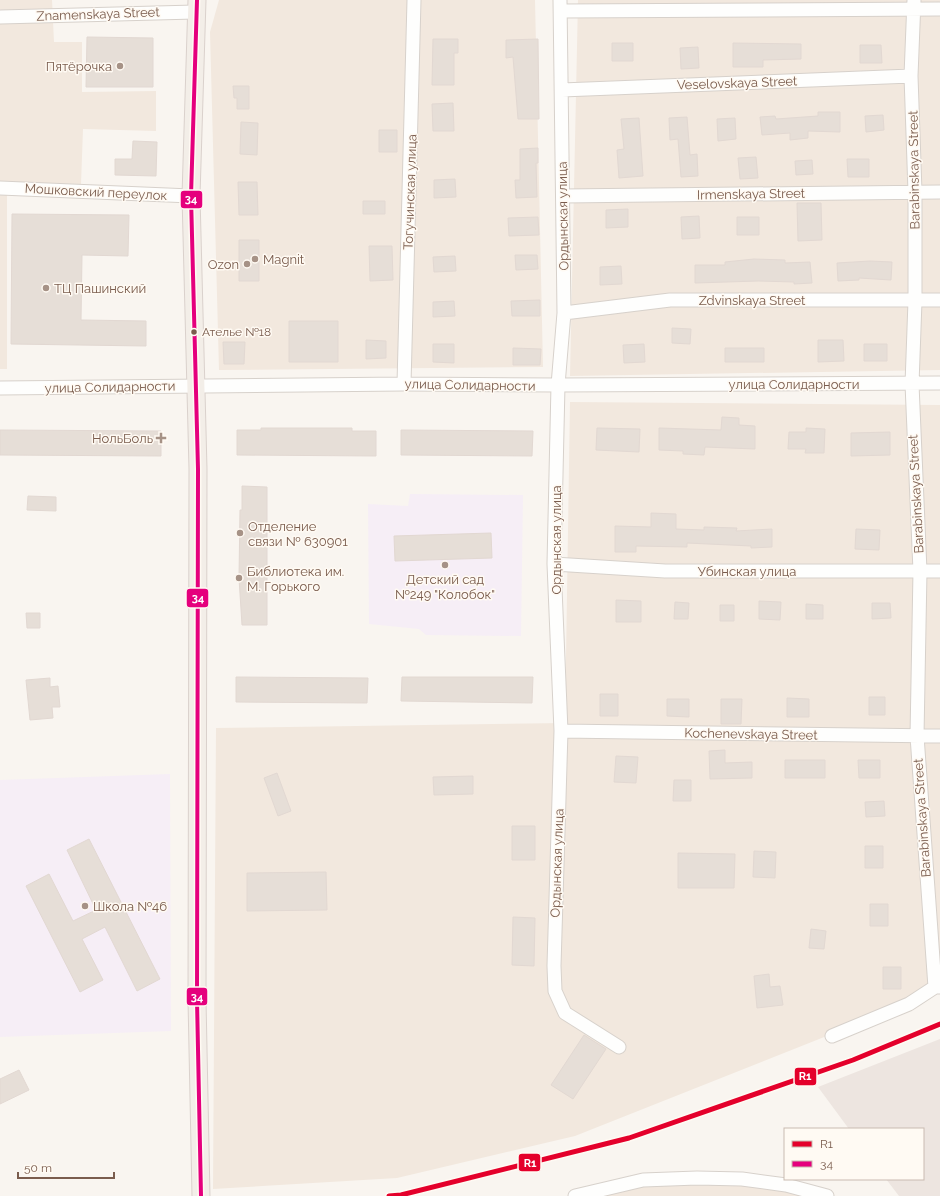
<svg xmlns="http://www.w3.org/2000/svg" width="940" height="1196" font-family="Raleway,sans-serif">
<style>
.residential{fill:#f2e8de}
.industrial{fill:#ede5e0}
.education{fill:#f6eef6}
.building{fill:#e6ded7;stroke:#e2d8d2}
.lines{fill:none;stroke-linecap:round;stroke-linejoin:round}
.minor-casing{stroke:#d7d1cb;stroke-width:15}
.major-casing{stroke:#dad1cc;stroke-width:19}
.minor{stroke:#fefefd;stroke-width:13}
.major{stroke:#f3eee8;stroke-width:17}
.bus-1-casing{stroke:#fffaf3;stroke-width:7}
.bus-1{stroke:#e5007d;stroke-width:4}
.rail-1-casing{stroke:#fffaf3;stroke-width:8}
.rail-1{stroke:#e4002b;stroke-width:5}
.poi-dot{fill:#a69286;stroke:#fffaf3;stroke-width:1.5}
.bus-dot{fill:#7a5c4d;stroke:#fffaf3;stroke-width:1.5}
.labels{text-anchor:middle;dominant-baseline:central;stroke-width:3;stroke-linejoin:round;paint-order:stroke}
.bus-label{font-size:12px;fill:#7a5c4d;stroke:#fffaf3;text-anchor:start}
.street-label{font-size:13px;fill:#7a5c4d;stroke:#fffaf3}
.poi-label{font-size:13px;fill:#7a5c4d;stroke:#fffaf3;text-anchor:start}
.line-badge{stroke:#fffaf3;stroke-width:1.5}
.badge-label{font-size:11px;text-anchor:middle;font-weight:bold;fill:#fff}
</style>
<rect width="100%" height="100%" fill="#f9f5f0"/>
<path class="residential" d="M0,0H52L54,42H82V92L156,91V131L83,129L81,184L7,182V369H0Z
M219,0H535L543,367L219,370L210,32Z
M578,0H940V370L570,376Z
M570,402L940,405V991L575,1136L397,1178L213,1189L216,728L565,723Z
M653,1179L807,1190L816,1196H577Z"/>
<path class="industrial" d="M940,1039V1196H899L886,1179H923V1129H849L818,1087Z"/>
<path class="education" d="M410,494L523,495L521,636L426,635L419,629L369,624L368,504L408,506Z
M170,774L171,1031L0,1037V780Z"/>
<path class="building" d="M87,37L153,38V87H86Z
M433,39H458V53H454V85H432Z
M538,39L539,119H518L513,57L506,58V40Z
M612,43H633V61H612Z
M733,43L801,44V59L763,60V67H733Z
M860,45H881L882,63H860Z
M698,47L699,68L681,69L680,48Z
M233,86H249V109H237V98H234Z
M453,103L454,131H433L432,104Z
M818,112H840V132L808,131V138L790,140V133L762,135L760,117L775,116L776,119L818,116Z
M883,115L884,130L866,132L865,116Z
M687,117L690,155L697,154L698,176L681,177L678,139L670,140L669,118Z
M639,118L643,176L619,178L617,150L624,149L621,119Z
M735,118L736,139L718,141L717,119Z
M241,122L258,123L257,155L240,154Z
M379,130H397V152H379Z
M133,141L157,142L156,176L115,175V159H132Z
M538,148V163H536L537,197L516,198L515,180H520V149Z
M756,157L758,178L740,179L738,158Z
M847,159H869V177H848Z
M812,160L813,174L796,175L795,161Z
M455,179L456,197L434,198V180Z
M238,182H257L258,215H239Z
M363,201H385V214H363Z
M797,203H821L822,240L798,241Z
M628,209V227L606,228V210Z
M12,214L129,215L128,256L82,255L81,320L146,321V346L11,344Z
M699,216L700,238L682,239L681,217Z
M538,217L539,235L509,236L508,218Z
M737,217H759V235H737Z
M239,240H259V281H239Z
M369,246H392L393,280L370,281Z
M515,255H537L538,269L516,270Z
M455,256L456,271L434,272L433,257Z
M754,259L785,260V263L810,262L812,283L794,284V282L758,281L695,283V265H725V262Z
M870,261L892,262L891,280L859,278V280L838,281L837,263Z
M621,266L622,284L600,285V267Z
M540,300V316H512L511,301Z
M454,301L455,316L433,317V302Z
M289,321H338V362H289Z
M672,328L691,329L690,344L672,343Z
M366,340L386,341V358L366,359Z
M818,340H843L844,361L818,362Z
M223,342H245L244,364H224Z
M433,344H454V363L433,362Z
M644,344L645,362L624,363L623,345Z
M864,344H887V361H864Z
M513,348L541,349L540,365H513Z
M725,348H764V362H725Z
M722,417L739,418V425L755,426V449L705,447L704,455L683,454V451L659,450V428L721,430Z
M261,428H352V431H376V456L237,455V430H261Z
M597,428L640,429L639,452L596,450Z
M806,428L825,429L824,453H805L806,449H788L789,432H806Z
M0,430L161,431V456L0,455Z
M401,430L533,431L532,456L401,455Z
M890,432V455L851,456V433Z
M242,486L267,487V625H242L239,578L240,510H242Z
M28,496L56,497V511L27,510Z
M651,513L676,514V529L704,530V527L737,528L736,531L772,529V547L751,548V546L687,543V547L636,546V552H615V526L651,527Z
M856,529L880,530L879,550L855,549Z
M491,533L492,558L395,561L394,536Z
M616,600L641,601V622H616Z
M759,601L781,602L780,620L759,619Z
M675,602L689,603L688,619H674Z
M872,603H890L891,618L872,619Z
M806,604L823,605V619H806Z
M720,605H734V621H720Z
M26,613H40V628H27Z
M236,677L368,678L367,703L236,702Z
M402,677H533L532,703L401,701Z
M50,678V687L58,686L60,707H52L53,718L30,720L26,680Z
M600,694H618V716H600Z
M869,697H885V715H869Z
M787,698L809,699V717H787Z
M667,699H689V717L667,716Z
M721,699H742L741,724H721Z
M725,750V763L752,762V778L710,779L709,751Z
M616,756L638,757L636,783L614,782Z
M785,760H825V778H785Z
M858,760H880V778H859Z
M277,773L291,811L278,816L264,778Z
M473,776V794L434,795L433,777Z
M674,780H691V801H673Z
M884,801L885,816L866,817L865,802Z
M512,826H535V860H512Z
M89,839L160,979L137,991L105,927L82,939L103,980L80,992L26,886L49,874L73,921L96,910L67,850Z
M865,846H883V868H865Z
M754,851L776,852L775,878L753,877Z
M678,853L735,854L734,888H678Z
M326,872L327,910L247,911V873Z
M870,904H888V926H870Z
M513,917L535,918L534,966L512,965Z
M811,929L826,931L824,949L809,948Z
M883,967H901V989H883Z
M769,974L770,987L780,986L783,1005L757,1008L754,976Z
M584,1035L606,1049L573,1099L551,1085Z
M19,1070L29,1090L0,1104V1079Z"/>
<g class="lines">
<g class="minor-casing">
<path id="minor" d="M560,0L564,313L558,385L554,564L561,731L554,966L555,991L565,1013L619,1047
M914,0L911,76L915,192V301L912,384L920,571L917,736L935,987
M561,11L940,9
M0,17L195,12
M562,90L911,76
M0,188L191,196
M563,196L940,192
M564,313L670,300H940
M404,384L414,0
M0,388L404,384L558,385L940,383
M554,564L665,571H940
M561,731L940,736
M832,1036L909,1004L935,987H940
M575,1196L643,1180L697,1178L742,1179L786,1185L827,1196"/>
</g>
<g class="major-casing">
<path id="major" d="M197,0L191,196L198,469L197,1000L201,1196"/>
</g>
<use href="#minor" class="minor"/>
<use href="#major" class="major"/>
<g class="bus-1-casing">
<path id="bus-1" d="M197,0L191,196L198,469L197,1000L201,1196"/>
</g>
<use href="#bus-1" class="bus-1"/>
<g class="rail-1-casing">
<path id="rail-1" d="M389,1196L401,1195L629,1138L853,1060L940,1024"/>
</g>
<use href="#rail-1" class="rail-1"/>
</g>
<g class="poi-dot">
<circle cx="120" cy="66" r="4"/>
<circle cx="255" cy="259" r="4"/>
<circle cx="247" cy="264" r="4"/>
<circle cx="46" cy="288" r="4"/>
<path d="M159 432h4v4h4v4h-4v4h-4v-4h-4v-4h4z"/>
<circle cx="240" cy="533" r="4"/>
<circle cx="445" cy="565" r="4"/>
<circle cx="239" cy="578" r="4"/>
<circle cx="85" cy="906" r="4"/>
</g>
<circle class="bus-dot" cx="194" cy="332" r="3.5"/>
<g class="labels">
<g class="bus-label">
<text x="202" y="332">Ателье №18</text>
</g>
<g class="street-label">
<text transform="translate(98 14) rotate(-2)">Znamenskaya Street</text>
<text transform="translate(737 83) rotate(-2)">Veselovskaya Street</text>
<text transform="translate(914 170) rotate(-91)">Barabinskaya Street</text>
<text transform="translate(96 192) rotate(3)">Мошковский переулок</text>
<text transform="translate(410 192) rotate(-88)">Тогучинская улица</text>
<text transform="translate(751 194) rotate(-1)">Irmenskaya Street</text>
<text transform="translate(563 216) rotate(-91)">Ордынская улица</text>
<text x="752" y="300">Zdvinskaya Street</text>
<text x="794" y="384">улица Солидарности</text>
<text transform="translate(470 385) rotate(1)">улица Солидарности</text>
<text transform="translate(110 387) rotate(-1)">улица Солидарности</text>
<text transform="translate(916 494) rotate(-93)">Barabinskaya Street</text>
<text transform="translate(556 540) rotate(-90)">Ордынская улица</text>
<text x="747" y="571">Убинская улица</text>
<text transform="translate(751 734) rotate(1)">Kochenevskaya Street</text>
<text transform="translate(922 818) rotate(-94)">Barabinskaya Street</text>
<text transform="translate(557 863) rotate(-88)">Ордынская улица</text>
</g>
<g class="poi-label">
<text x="112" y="66" text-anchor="end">Пятёрочка</text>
<text x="263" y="259">Magnit</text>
<text x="239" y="264" text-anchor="end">Ozon</text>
<text x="54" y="288">ТЦ Пашинский</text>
<text x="153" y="438" text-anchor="end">НольБоль</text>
<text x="248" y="526">Отделение<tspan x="248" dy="15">связи № 630901</tspan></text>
<text x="247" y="571">Библиотека им.<tspan x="247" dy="15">М. Горького</tspan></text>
<text x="445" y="579" text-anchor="middle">Детский сад<tspan x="445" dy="15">№249 "Колобок"</tspan></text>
<text x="93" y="906">Школа №46</text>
</g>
</g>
<g class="line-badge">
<rect x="180" y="190" width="23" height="19" rx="4" fill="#e5007d"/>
<rect x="186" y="588" width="23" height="20" rx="4" fill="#e5007d"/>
<rect x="186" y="987" width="22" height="19" rx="4" fill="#e5007d"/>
<rect x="794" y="1067" width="23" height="19" rx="4" fill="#e4002b"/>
<rect x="518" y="1153" width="23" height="19" rx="4" fill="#e4002b"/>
</g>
<g class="badge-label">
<text x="191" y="203">34</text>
<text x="198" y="602">34</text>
<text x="197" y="1001">34</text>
<text x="805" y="1080">R1</text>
<text x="530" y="1167">R1</text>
</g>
<rect x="784" y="1128" width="140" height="52" fill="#fffaf3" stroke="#cabbb1"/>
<rect x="792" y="1141" width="20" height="6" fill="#e4002b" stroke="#cabbb1"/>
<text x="820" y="1148" font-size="12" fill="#7a5c4d">R1</text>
<rect x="792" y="1161" width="20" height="6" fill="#e5007d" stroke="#cabbb1"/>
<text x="820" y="1168" font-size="12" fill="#7a5c4d">34</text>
<path d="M18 1172v6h96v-6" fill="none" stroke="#7a5c4d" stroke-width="2"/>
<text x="24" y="1172" font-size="12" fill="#7a5c4d" stroke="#fffaf3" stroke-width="3" paint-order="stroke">50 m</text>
</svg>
